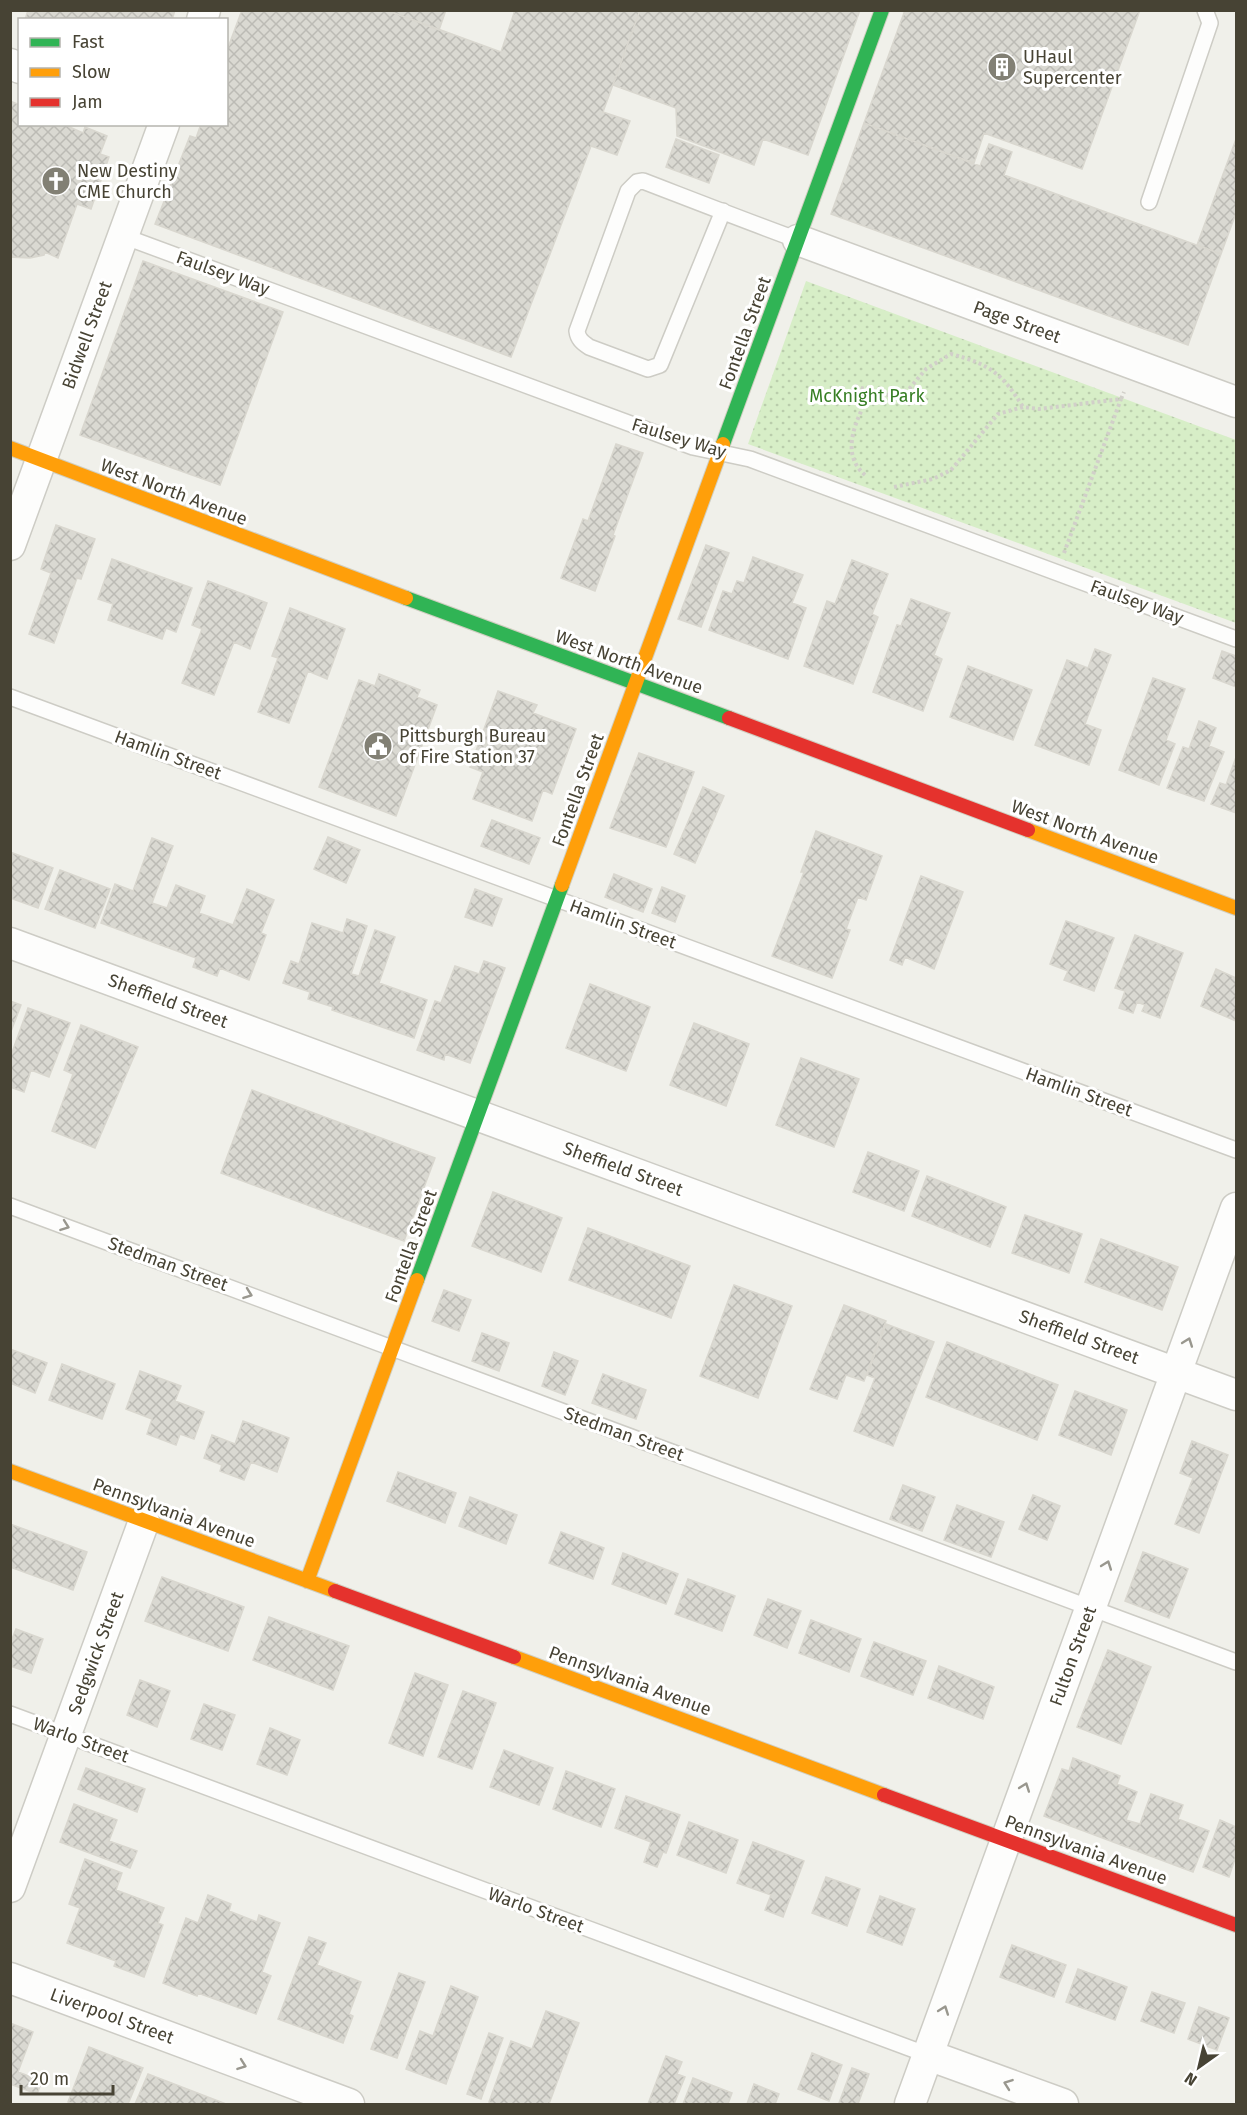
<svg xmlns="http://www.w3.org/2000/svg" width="1247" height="2115" font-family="'Fira Sans',sans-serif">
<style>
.park{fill:url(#park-dots)}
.building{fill:url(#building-cross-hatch);stroke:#d9d7cf;stroke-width:1.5}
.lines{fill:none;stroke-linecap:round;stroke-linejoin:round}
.lane-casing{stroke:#cdccc5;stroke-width:18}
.street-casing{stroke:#cdccc5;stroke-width:33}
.fast-casing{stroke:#d0cec0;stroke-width:16}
.slow-casing{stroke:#d0cec0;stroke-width:16}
.jam-casing{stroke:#d0cec0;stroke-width:16}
.path{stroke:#d1cfc9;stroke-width:4;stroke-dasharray:3 3;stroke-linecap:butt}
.lane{stroke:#fdfdfc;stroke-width:15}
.street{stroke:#fdfdfc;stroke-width:30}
.fast{stroke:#30b455;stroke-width:14}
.slow{stroke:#ff9f0a;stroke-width:14}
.jam{stroke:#e5322d;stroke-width:14}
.oneway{stroke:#99978e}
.labels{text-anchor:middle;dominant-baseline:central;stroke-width:6;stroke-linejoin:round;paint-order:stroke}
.poi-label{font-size:18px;fill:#474334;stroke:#fff;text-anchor:start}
.street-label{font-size:18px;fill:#474334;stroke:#fff}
.park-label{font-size:18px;fill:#367e23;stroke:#fff}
</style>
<defs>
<pattern id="park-dots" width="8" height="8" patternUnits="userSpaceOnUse" patternTransform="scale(1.5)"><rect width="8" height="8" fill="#d7eec7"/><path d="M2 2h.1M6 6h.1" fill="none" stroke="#bacdac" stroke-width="1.8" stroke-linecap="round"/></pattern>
<pattern id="building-cross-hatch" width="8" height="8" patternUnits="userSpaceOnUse" patternTransform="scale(1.5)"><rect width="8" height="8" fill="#dad9d2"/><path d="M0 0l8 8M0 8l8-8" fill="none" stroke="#bcbbb5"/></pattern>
</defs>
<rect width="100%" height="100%" fill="#f0f0ea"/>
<path class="park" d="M806,281L1236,440V623L748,444Z"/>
<path class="building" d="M28,10H175L172,20H25Z
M242,10H386L501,52L515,10H640L603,112L630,121L617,155L591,146L511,357L155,224L190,136L196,138L201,124H226V53Z
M386,10H446L439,30Z
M640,10H860L808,155L763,139L754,165L677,136L676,108L613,85Z
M905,10H1140L1082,169L984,133L974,163L864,123Z
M10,101L20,105V124H63L83,133L85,127L107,136L100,154L109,157L91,209L77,204L58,258L45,252L44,255L30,258L10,257Z
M864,123L980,166L989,144L1012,152L1004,175L1221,254L1188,345L831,214Z
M676,139L719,155L709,183L666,167Z
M1236,139V213L1221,254L1197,245Z
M143,261L283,312L220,485L80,435Z
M616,444L643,453L613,535L615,536L595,591L561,578L583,519L588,521Z
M56,525L95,539L81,579L77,578L54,643L29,634L51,573L41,569Z
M706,545L729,553L701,627L678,619Z
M753,557L803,575L792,603L806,608L788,659L709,630L723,591L732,594L737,581L744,583Z
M112,559L192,588L176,632L166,628L162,639L108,620L113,604L98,599Z
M852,560L888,574L872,614L878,617L853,684L804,666L827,601L835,604Z
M208,581L267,603L250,649L234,642L214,695L182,683L202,629L192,625Z
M911,599L950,613L934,655L942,659L923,711L873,692L897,625L901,626Z
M290,608L345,629L327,679L308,671L289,723L258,712L278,658L272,656Z
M1095,649L1111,655L1085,724L1101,730L1089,765L1035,745L1067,660L1088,668Z
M1222,651L1236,656V687L1213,678Z
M968,666L1032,690L1013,740L950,717Z
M379,674L420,690L417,697L437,705L396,816L319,787L359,680L375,686Z
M1153,678L1185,689L1166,740L1175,744L1159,785L1119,770Z
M498,691L537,705L533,713L576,729L552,794L543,790L532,821L473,799L483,772L470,767Z
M1199,721L1216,728L1209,746L1224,752L1204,801L1167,788L1183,747L1189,749Z
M639,753L694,772L666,847L610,828Z
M1236,757V813L1211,804L1220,783L1226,785Z
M703,787L724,796L695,863L674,854Z
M492,820L540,838L529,864L481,846Z
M816,831L882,856L866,900L858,897L846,929L850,930L832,978L772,956L804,872H801Z
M328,837L360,850L346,883L314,869Z
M152,838L173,846L152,903L167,908L176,885L205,896L199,913L233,925L247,889L274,900L261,933L266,935L249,980L220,968L217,976L193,967L196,958L101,923L115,884L133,891Z
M10,852L53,868L38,908L10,898Z
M60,870L110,889L95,928L45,909Z
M614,874L652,889L643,912L605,897Z
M921,876L963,892L934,969L905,957L902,965L890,960Z
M662,887L685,896L675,922L652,913Z
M475,889L502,899L492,926L465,917Z
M347,919L367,926L351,974L359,976L375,930L395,937L379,983L427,1000L414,1038L332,1010L333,1007L308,999L310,992L283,983L291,961L299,964L312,923L343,933Z
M1066,921L1114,938L1094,991L1064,980L1068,971L1050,964Z
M1135,935L1183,953L1160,1018L1142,1011L1145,1005L1137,1002L1133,1013L1119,1008L1125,991L1115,988Z
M484,961L505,968L470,1063L445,1054L444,1060L417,1050L435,1001L441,1003L455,966L479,974Z
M1216,969L1236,978V1021L1201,1006Z
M590,984L650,1007L626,1071L566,1048Z
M10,1001L21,1005L10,1034Z
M28,1008L70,1023L49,1077L31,1070L24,1092L10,1087V1058Z
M694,1023L749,1044L726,1106L670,1085Z
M81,1025L138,1047L95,1148L52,1131L73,1074L64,1070Z
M801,1058L859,1079L834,1147L776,1125Z
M252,1090L435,1158L404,1241L221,1173Z
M868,1152L919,1171L904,1211L853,1192Z
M927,1176L1006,1207L990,1247L912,1216Z
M493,1192L562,1218L541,1272L472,1246Z
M1025,1215L1082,1234L1069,1273L1012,1253Z
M588,1228L690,1266L671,1318L569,1280Z
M1101,1239L1178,1267L1162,1310L1085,1282Z
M734,1285L792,1306L758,1398L700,1376Z
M444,1290L471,1300L459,1331L432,1321Z
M844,1305L886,1321L864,1381L846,1375L837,1399L810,1389Z
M886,1324L934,1342L893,1446L854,1431L875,1378L867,1375Z
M482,1333L509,1343L499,1371L472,1361Z
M947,1342L1058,1385L1037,1440L926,1397Z
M10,1349L47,1363L35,1393L10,1383Z
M554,1352L578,1361L565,1395L542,1386Z
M62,1364L115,1384L102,1419L49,1400Z
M140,1371L181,1386L175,1401L204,1412L194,1439L180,1434L176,1445L147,1434L152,1419L126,1409Z
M603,1374L646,1390L636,1419L592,1403Z
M1075,1391L1127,1410L1111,1455L1059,1435Z
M243,1421L289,1438L277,1472L251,1462L244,1480L220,1471L222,1465L204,1458L212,1435L235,1444Z
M1192,1441L1228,1455L1199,1533L1175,1524L1193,1478L1180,1473Z
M398,1472L456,1493L445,1523L387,1501Z
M903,1485L935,1497L922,1531L890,1519Z
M1033,1495L1060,1506L1047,1540L1019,1529Z
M470,1497L517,1515L506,1544L459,1526Z
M957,1505L1004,1522L991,1557L944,1540Z
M10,1524L87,1552L73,1590L10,1567Z
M561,1532L604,1548L593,1579L549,1563Z
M1143,1552L1188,1569L1169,1618L1125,1601Z
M623,1553L678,1574L666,1604L612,1584Z
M162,1577L244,1607L228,1651L145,1621Z
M688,1579L735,1596L722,1631L675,1614Z
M768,1599L801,1611L787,1648L754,1635Z
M269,1617L349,1646L333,1690L253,1660Z
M811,1620L861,1639L849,1672L799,1653Z
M16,1629L43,1639L31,1673L10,1666V1644Z
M874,1642L926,1661L913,1695L861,1676Z
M1108,1650L1151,1667L1121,1744L1077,1727Z
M939,1666L994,1687L983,1719L928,1698Z
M415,1673L448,1685L423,1756L389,1743Z
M140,1680L170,1691L157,1727L127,1715Z
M463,1691L496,1703L472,1769L438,1757Z
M204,1704L235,1715L222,1750L191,1739Z
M270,1728L300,1740L287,1775L257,1764Z
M504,1750L553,1768L539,1805L490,1787Z
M1073,1758L1120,1776L1117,1784L1137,1792L1126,1820L1140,1824L1151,1794L1183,1805L1178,1819L1209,1831L1193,1872L1044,1816L1062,1769L1069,1771Z
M86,1768L145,1789L137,1812L78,1789Z
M566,1771L615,1789L601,1827L553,1809Z
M626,1796L680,1815L666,1853L663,1852L657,1867L644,1862L651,1842L615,1828Z
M74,1804L117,1820L109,1841L137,1851L130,1868L60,1842Z
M1220,1820L1236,1827V1856L1229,1877L1203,1867Z
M689,1822L738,1840L726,1873L677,1855Z
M753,1842L804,1861L783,1917L765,1910L771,1895L737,1883Z
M85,1859L122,1873L116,1890L164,1908L158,1923L163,1925L144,1977L114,1966L116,1961L67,1943L80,1908L69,1904Z
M826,1877L860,1889L847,1926L812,1913Z
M208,1895L231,1904L229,1911L257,1922L259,1915L280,1923L262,1972L271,1976L256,2014L198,1993L197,1996L163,1983L186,1918L198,1923Z
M880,1896L915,1909L902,1945L867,1932Z
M309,1937L326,1943L317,1965L361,1982L349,2014L353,2016L343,2043L278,2019Z
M1012,1945L1066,1965L1054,1997L1000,1977Z
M1078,1969L1127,1987L1115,2020L1066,2002Z
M399,1973L425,1982L397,2058L371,2049Z
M451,1986L478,1997L446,2084L406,2069L420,2031L433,2036Z
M1152,1992L1185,2003L1174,2033L1141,2021Z
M1199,2007L1229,2018L1217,2050L1188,2039Z
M546,2011L579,2023L549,2104H495L489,2102L511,2041L532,2049Z
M10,2023L33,2032L18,2072L42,2081L37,2094L10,2084Z
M489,2033L503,2038L481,2099L467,2094Z
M89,2047L143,2068L128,2104H75L68,2102Z
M812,2053L842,2065L829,2101L798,2089Z
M666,2056L682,2062L677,2074L685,2077L674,2104H648Z
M852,2068L869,2074L858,2104H842L839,2103Z
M148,2074L226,2104H135Z
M693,2078L732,2093L728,2104H683Z
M754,2084L779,2094L775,2104H747Z"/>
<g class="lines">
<g class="lane-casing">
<path id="lane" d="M1149,202L1210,23L1205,10
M723,211L660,365L648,369L589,347C582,342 578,339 577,331L628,191L637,182L643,181C695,201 746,221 798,240
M123,236L693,447L750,459L1236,639
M10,697L1236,1150
M10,1206L1236,1662
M10,1714L928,2055"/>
</g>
<g class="street-casing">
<path id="street" d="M202,20L205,10
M10,64L20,68
M798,240L1236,402
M10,545L164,124
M10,943L1236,1395
M10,1887L144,1521
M10,1978L349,2104
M928,2055L1063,2104
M910,2104L1236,1208"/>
</g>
<g class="fast-casing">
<path id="fast" d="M723,444L882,10
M406,598L729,718
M417,1280L562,885"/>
</g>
<g class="slow-casing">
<path id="slow" d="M10,448L406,598
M1028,830L1236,908
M562,885L723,444
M10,1471L335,1591
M307,1581L417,1280
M514,1657L884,1795"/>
</g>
<g class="jam-casing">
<path id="jam" d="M729,718L1028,830
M335,1591L514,1657
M884,1795L1236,1925"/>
</g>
<path class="path" d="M855,386L871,391
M865,475C838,452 858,417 871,391L888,395L900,394L909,389L926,369L951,354C989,364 1002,373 1023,407
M894,487L933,479L951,470L998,414L1023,407L1039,409L1121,399L1124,392
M1064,553L1121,399"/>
<use href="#lane" class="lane"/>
<use href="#street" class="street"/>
<use href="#fast" class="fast"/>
<use href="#slow" class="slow"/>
<use href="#jam" class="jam"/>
</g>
<defs><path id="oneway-chevron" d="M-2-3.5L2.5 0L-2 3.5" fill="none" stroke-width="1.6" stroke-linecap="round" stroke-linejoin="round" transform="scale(1.5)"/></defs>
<g class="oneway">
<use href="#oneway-chevron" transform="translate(65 1226) rotate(20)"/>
<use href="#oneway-chevron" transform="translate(248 1294) rotate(20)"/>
<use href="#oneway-chevron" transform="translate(1188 1342) rotate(-70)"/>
<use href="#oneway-chevron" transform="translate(1107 1565) rotate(-70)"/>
<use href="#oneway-chevron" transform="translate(1025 1787) rotate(-70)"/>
<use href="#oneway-chevron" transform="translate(944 2010) rotate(-70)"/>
<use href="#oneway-chevron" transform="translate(242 2065) rotate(20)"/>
<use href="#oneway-chevron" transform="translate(1008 2084) rotate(-160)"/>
</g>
<defs>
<g id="building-disc" transform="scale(1.5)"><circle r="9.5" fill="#828074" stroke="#fff"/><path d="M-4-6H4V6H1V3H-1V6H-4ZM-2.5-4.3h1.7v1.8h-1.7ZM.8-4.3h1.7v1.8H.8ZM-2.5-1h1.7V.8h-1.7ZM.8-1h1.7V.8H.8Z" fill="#fff"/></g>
<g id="church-disc" transform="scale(1.5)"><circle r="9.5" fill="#828074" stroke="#fff"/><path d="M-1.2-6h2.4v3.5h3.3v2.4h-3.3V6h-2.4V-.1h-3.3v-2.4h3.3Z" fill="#fff"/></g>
<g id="civic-disc" transform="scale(1.5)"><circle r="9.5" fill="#828074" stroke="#fff"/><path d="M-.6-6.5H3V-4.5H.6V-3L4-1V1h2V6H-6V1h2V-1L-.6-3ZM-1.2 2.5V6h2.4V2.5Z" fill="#fff"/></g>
</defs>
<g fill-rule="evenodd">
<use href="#building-disc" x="1002" y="67"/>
<use href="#church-disc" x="56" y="181"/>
<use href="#civic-disc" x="378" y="746"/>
</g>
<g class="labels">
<g class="poi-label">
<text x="1023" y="57">UHaul<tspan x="1023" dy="21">Supercenter</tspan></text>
<text x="77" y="171">New Destiny<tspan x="77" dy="21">CME Church</tspan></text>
<text x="399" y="736">Pittsburgh Bureau<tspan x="399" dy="21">of Fire Station 37</tspan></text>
</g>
<g class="street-label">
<text transform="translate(223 273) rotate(20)">Faulsey Way</text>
<text transform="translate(1017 322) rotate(20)">Page Street</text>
<text transform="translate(745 333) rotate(-70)">Fontella Street</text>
<text transform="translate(87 335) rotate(-70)">Bidwell Street</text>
<text transform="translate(679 438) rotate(17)">Faulsey Way</text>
<text transform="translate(174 492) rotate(21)">West North Avenue</text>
<text transform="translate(1137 602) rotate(20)">Faulsey Way</text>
<text transform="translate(629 662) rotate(20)">West North Avenue</text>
<text transform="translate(168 755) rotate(20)">Hamlin Street</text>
<text transform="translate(578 790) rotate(-70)">Fontella Street</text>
<text transform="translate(1085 832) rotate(20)">West North Avenue</text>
<text transform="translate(623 924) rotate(20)">Hamlin Street</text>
<text transform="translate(168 1001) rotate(20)">Sheffield Street</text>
<text transform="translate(1079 1092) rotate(20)">Hamlin Street</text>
<text transform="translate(623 1169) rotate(20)">Sheffield Street</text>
<text transform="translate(411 1246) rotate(-70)">Fontella Street</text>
<text transform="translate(168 1264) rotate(20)">Stedman Street</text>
<text transform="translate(1079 1337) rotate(20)">Sheffield Street</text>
<text transform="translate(624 1434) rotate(20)">Stedman Street</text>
<text transform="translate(174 1513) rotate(20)">Pennsylvania Avenue</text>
<text transform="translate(96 1653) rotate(-70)">Sedgwick Street</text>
<text transform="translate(1073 1656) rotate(-70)">Fulton Street</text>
<text transform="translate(630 1681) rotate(20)">Pennsylvania Avenue</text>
<text transform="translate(81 1740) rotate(20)">Warlo Street</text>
<text transform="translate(1086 1850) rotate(20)">Pennsylvania Avenue</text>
<text transform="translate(536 1910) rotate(20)">Warlo Street</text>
<text transform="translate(112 2016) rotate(20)">Liverpool Street</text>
</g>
<g class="park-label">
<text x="867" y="396">McKnight Park</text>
</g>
</g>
<rect width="1247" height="2115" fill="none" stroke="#474334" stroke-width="24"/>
<rect x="18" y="18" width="210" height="108" fill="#ffffff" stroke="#b5b4ae" stroke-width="1.5"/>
<rect x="30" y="38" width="30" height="9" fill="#30b455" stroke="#b5b4ae" stroke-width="1.5"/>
<text x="72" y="48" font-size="18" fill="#474334">Fast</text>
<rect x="30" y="68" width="30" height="9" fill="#ff9f0a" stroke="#b5b4ae" stroke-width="1.5"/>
<text x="72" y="78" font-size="18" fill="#474334">Slow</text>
<rect x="30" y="98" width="30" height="9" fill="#e5322d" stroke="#b5b4ae" stroke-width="1.5"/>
<text x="72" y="108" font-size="18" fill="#474334">Jam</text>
<g transform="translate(1199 2067) rotate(214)" stroke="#ffffff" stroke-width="4.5" paint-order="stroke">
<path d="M0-4.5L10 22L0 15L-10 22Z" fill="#474334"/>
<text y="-9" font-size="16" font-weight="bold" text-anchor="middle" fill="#474334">N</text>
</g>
<path d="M21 2085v9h92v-9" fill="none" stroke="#474334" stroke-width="3"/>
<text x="30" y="2085" font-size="18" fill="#474334" stroke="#ffffff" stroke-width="4.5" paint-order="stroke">20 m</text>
</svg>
